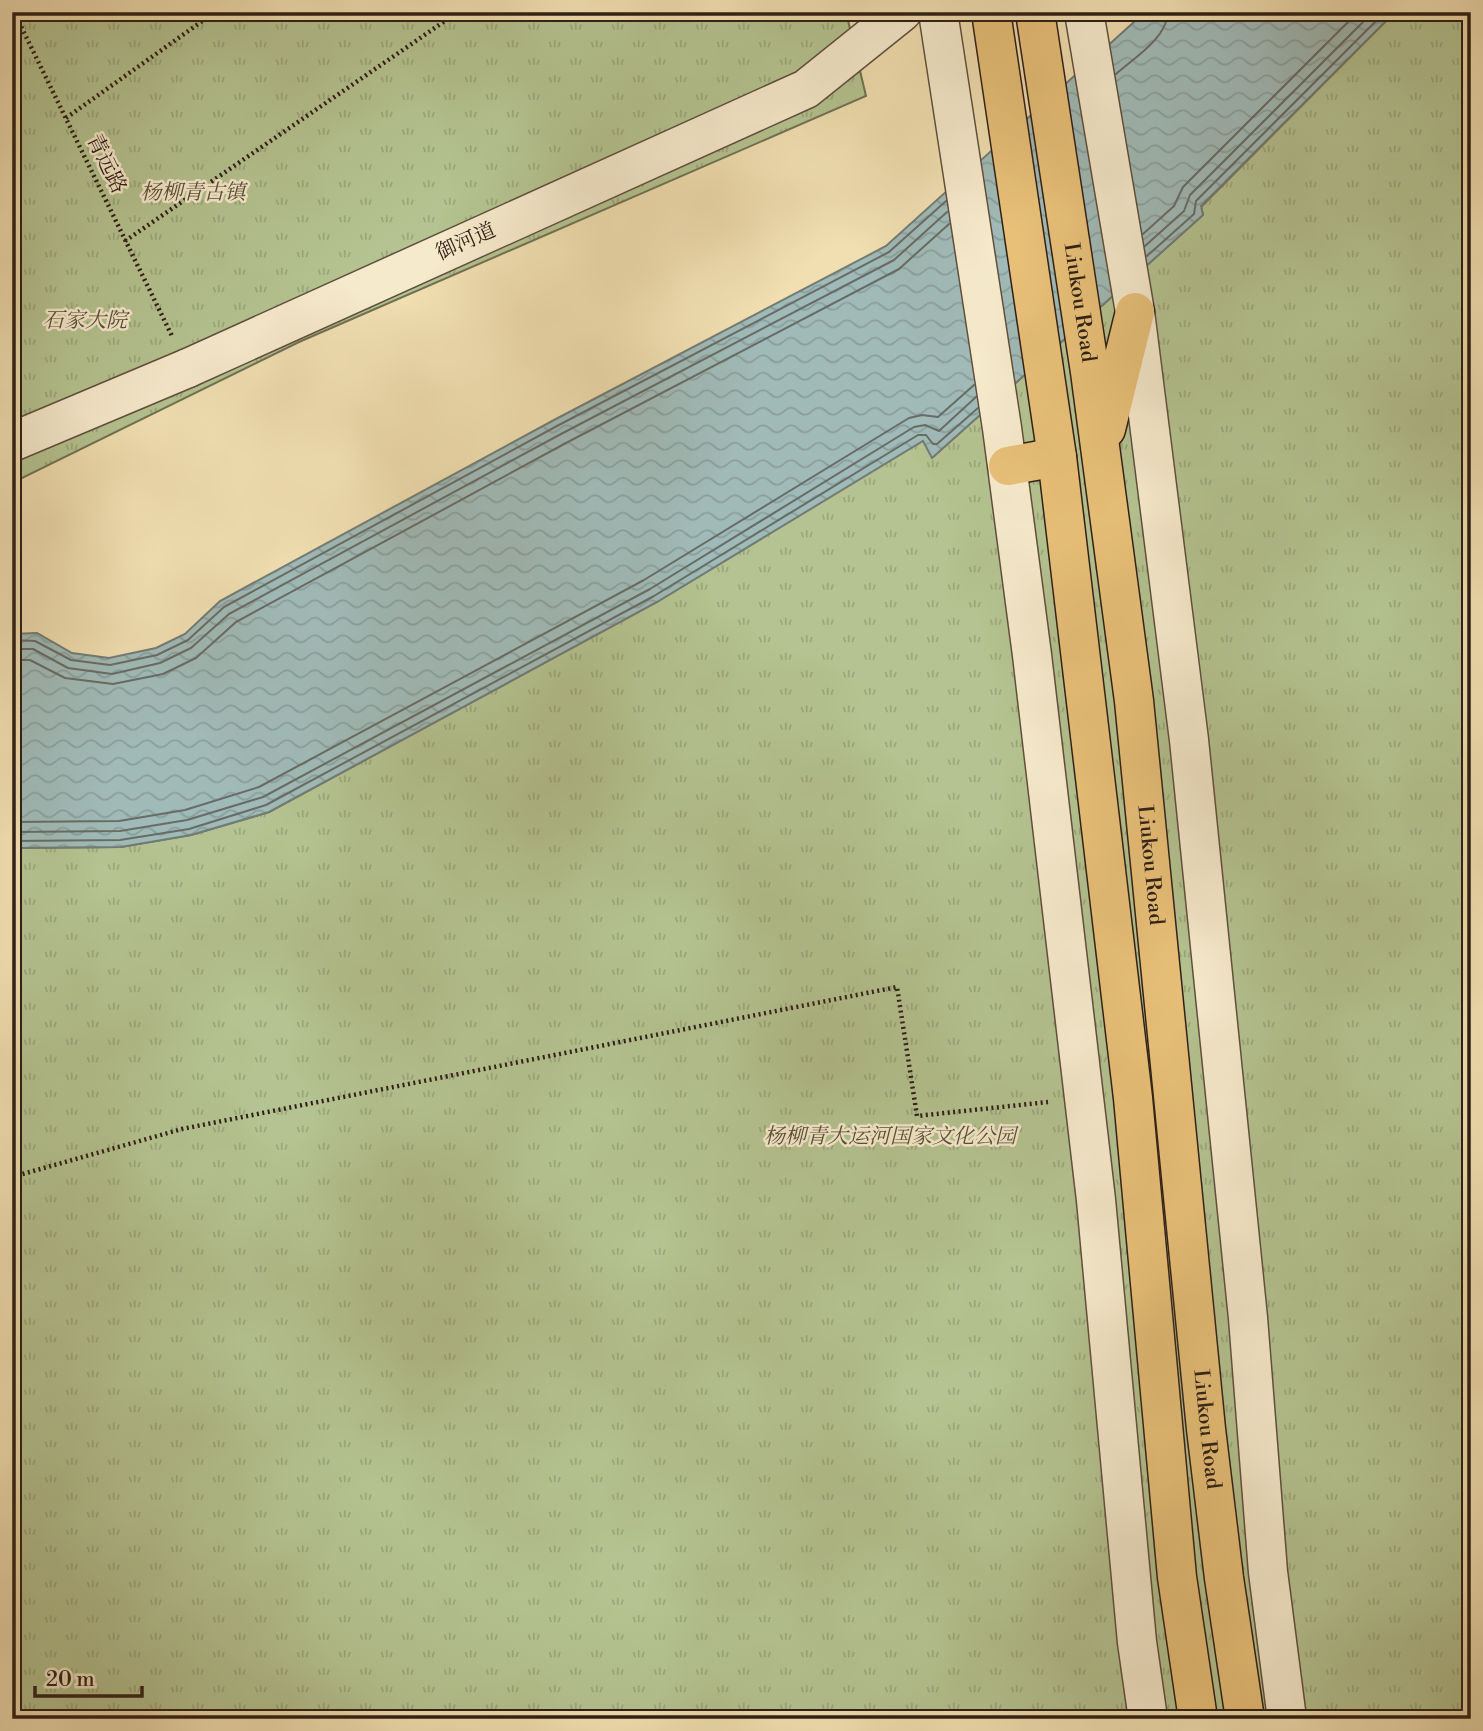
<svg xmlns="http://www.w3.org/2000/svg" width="1483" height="1731" font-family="'Libre Bodoni','Noto Serif SC',serif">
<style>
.park{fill:url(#park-tufts);stroke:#717153;stroke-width:2}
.water{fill:url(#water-waves);stroke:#727c76;stroke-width:2}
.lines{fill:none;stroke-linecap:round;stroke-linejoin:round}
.shore{stroke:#676c66;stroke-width:2}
.minor-casing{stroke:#5f4f3c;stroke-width:41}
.tertiary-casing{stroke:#5f4f3c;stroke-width:41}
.primary-casing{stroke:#2e1f15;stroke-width:41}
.path{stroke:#2e1f15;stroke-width:4.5;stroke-dasharray:2 3.5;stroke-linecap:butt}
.minor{stroke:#f6eacc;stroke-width:38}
.tertiary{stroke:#f6eacc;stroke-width:38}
.primary{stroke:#e8c078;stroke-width:38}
.labels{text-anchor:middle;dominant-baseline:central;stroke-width:5;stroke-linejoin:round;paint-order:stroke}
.street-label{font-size:21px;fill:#2e1f15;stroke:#f6eacc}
.park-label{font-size:21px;font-style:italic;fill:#56503a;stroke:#f6eacc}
</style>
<defs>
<pattern id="park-tufts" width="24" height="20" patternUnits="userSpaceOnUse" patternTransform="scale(1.75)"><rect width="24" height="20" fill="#b4c391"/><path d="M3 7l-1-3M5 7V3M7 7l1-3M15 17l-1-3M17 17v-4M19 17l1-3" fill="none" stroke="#9ba77c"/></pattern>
<pattern id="water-waves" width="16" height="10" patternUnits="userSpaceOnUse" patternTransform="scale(1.75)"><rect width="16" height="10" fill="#a0bab7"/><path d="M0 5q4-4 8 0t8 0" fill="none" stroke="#8a9f9c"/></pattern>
</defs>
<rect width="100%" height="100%" fill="#f1dfb1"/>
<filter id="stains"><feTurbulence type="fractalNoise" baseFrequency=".00286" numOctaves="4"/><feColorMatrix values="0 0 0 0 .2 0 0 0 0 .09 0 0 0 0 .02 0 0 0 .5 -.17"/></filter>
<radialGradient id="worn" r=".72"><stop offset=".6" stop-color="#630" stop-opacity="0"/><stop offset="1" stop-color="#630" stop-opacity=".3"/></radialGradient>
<path class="park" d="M12,12H846L866,96L299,342L12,483Z
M1395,12H1471V1719H12V848L121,847L191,835L269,812L657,602L923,440L933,457L1203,215L1201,207Z"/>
<path class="water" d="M1145,12H1395L1201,206L1203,215L932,458L923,441L657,602L269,812L191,835L121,847L12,848V634L37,633L72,653L109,658L156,648L185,634L220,601L554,420L886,246Z"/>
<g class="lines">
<path class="shore" d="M1116,74C1134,58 1167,38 1168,12
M1143,234L1174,206L1183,187L1358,12
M1145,246L1184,211L1190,195L1373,12
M1147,256L1194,214L1196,201L1385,12
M12,640L35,641L71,660L110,665L157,655L188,640L224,607L557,426L889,252L946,201
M12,649H33L68,668L112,674L160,663L191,648L229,614L561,434L894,260L947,212
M12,660H30L65,678L113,684L163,674L196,658L236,622L566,443L899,269L949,224
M12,822L119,821L185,810L259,787L644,580L909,418L922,415L938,417L974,385
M12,832L120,831L187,820L263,797L650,589L914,427L925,425L939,431L976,397
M12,841L120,840L189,829L266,805L654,596L918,435H926L933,444H937L978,408"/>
<g class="minor-casing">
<path id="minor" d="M938,12L1002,428L1032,655L1096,1200L1137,1642L1148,1719
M1084,12L1135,312L1189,740L1248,1318L1268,1572L1287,1719
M12,442L188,368"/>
</g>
<g class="tertiary-casing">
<path id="tertiary" d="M188,368L806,89L902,12"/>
</g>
<g class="primary-casing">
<g id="primary">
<path d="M991,12L1057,457L1133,1098L1177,1577L1198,1719"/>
<path id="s1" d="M1035,12L1090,372L1134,701L1206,1429L1224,1578L1245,1719"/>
<path d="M1106,429L1135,312"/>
<path d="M1008,466L1057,457"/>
</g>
</g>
<path class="path" d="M14,12L172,336
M66,118L215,12
M125,241L458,12
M12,1177L182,1129L897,987L917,1116L1048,1102"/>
<use href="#minor" class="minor"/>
<use href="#tertiary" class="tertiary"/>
<use href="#primary" class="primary"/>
</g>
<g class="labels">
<g class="street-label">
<text transform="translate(106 164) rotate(64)">青远路</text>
<text transform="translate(466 242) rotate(-24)">御河道</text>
<text stroke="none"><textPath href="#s1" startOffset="294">Liukou Road</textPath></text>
<text stroke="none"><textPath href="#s1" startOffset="861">Liukou Road</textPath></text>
<text stroke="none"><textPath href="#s1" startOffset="1428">Liukou Road</textPath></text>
</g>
<g class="park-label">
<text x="193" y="193">杨柳青古镇</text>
<text x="85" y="321">石家大院</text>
<text x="890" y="1137">杨柳青大运河国家文化公园</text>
</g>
</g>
<rect width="1483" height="1731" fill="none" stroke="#f1dfb1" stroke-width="42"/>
<rect x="14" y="14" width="1455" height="1703" fill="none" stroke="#2e1f15" stroke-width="3.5"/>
<rect x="21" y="21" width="1441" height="1689" fill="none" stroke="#2e1f15" stroke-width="2"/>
<path d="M35 1686v10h107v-10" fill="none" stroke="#2e1f15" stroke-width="3.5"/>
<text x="46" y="1686" font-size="21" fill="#2e1f15" stroke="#f6eacc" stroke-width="5" paint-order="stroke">20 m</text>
<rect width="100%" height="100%" filter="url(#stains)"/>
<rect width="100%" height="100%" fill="url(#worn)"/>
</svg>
